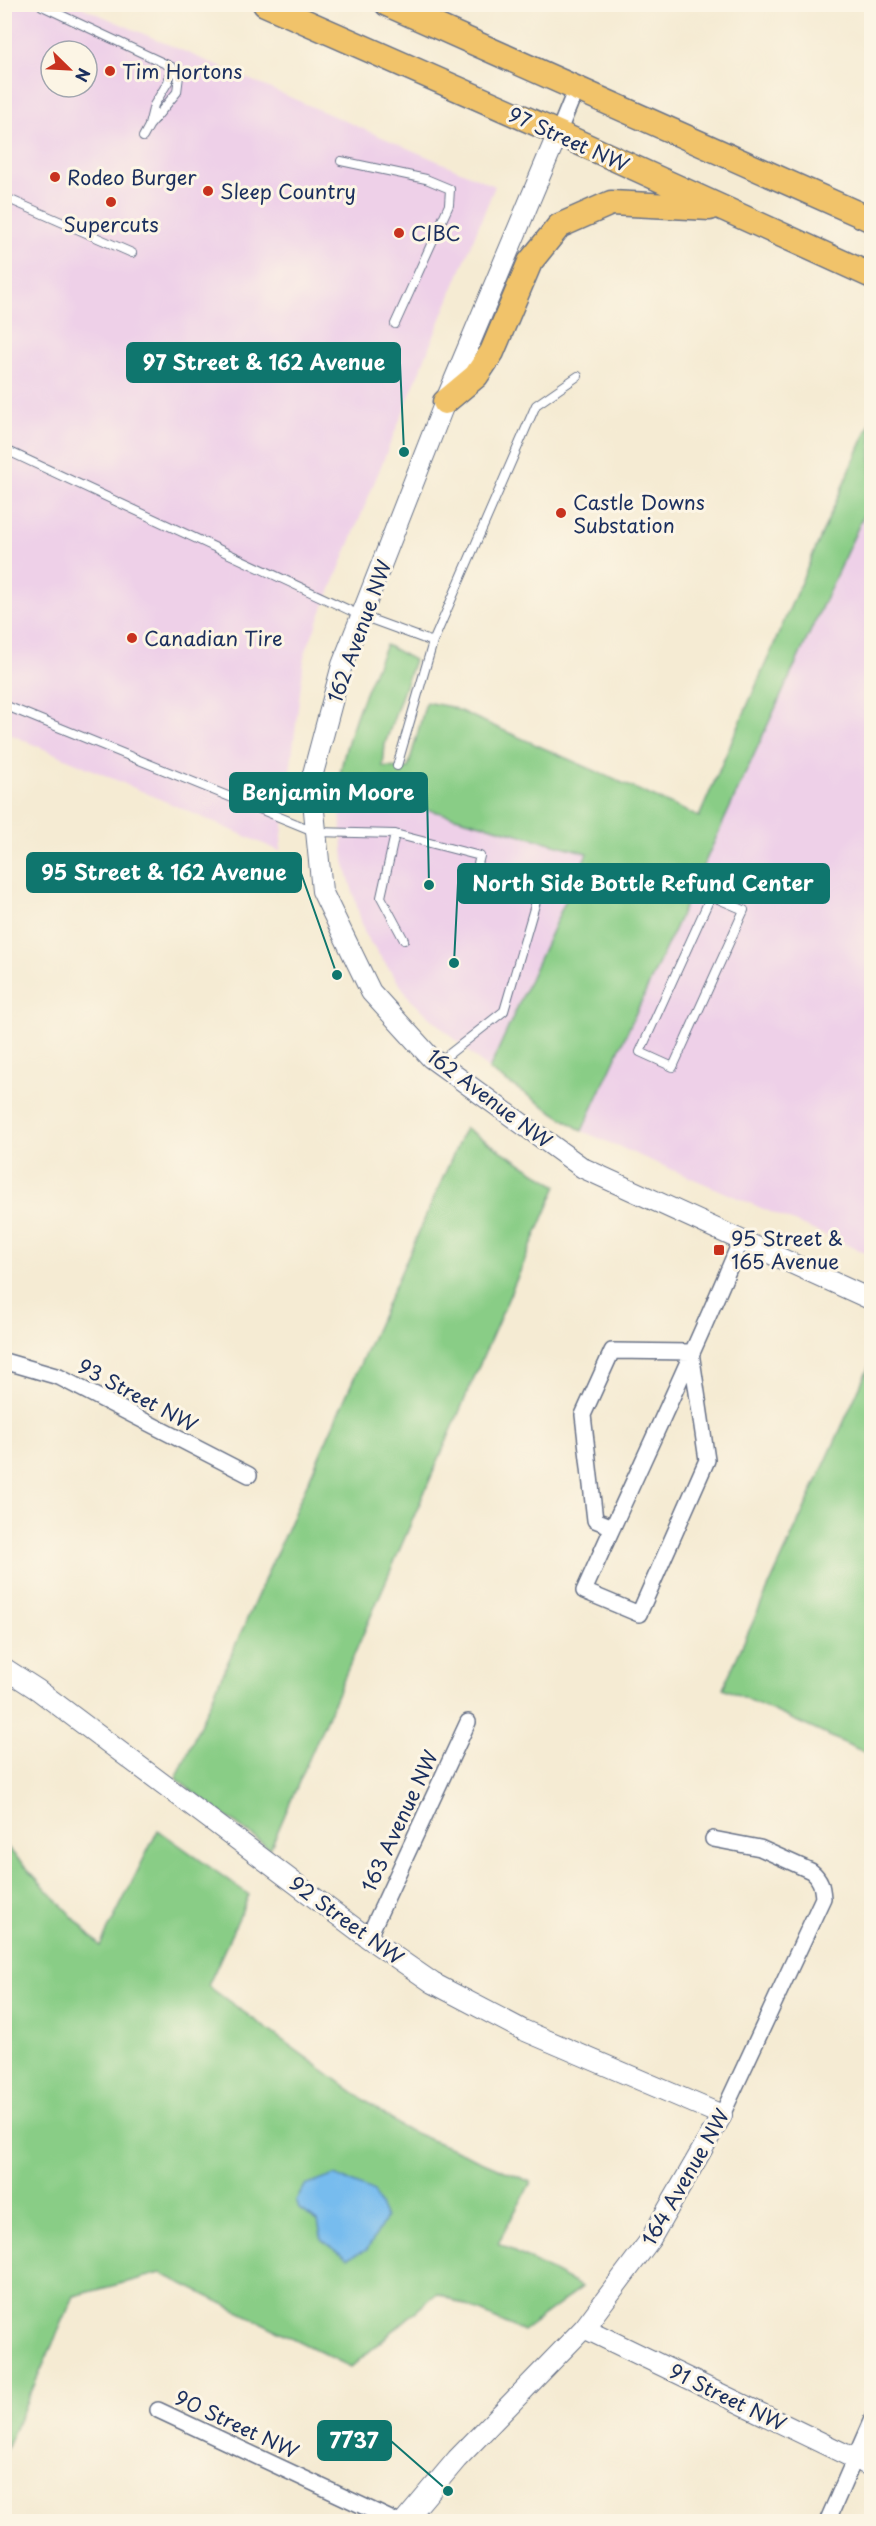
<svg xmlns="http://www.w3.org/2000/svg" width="876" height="2526" font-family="'Playpen Sans',sans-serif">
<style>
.built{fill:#eed0e8;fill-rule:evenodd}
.green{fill:#89cd86;stroke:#527e72;stroke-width:1.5}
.water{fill:#77bcee;stroke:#4976a6;stroke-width:1.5}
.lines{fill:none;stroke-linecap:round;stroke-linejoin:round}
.service-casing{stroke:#677187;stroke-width:10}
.minor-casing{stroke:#677187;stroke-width:18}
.tertiary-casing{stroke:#677187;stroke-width:22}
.primary-casing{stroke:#677187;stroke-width:27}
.service{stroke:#fff;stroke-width:8}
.minor{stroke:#fff;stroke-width:15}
.tertiary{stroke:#fff;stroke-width:20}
.primary{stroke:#f1c36a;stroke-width:24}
.poi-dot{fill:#c8321e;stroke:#fcf5e5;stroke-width:2}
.labels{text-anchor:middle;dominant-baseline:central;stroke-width:6;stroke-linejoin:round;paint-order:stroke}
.poi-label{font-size:20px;fill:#1b2f5e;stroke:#fcf5e5;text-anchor:start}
.street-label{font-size:20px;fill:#1b2f5e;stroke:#fcf5e5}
.leader{fill:none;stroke:#0f766e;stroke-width:2}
.callout-dot{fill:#0f766e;stroke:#fcf5e5;stroke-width:2}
.callout{fill:#0f766e;stroke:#0f766e;stroke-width:2}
.callout-label{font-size:21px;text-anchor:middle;font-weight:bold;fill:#fff}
</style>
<rect width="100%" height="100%" fill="#fcf5e5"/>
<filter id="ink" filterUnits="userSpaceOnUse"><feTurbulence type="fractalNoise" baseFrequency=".0167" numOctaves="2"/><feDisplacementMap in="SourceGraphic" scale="12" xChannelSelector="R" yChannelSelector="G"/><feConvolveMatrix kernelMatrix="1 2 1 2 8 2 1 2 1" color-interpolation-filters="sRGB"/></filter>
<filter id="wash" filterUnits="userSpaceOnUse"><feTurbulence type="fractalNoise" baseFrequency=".008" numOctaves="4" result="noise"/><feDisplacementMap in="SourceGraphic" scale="24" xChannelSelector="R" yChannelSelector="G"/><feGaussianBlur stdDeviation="1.35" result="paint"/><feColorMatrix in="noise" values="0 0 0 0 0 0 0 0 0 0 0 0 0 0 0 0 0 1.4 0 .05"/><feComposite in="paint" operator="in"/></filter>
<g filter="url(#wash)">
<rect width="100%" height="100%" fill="#f5ebd3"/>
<path class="built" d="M5,5H77L495,186L305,653L280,851L5,732ZM51,51H87V87H51Z
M871,499V1255L582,1131Z
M338,785L588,853L489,1070L411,1000L365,935L344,861Z"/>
<path class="green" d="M871,421V499L582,1131L489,1070L587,853L338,785C346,735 365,691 386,645L414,660L385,744L383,767L408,768L426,702L451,707L699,817Z
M465,1128L557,1186L270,1849L176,1779Z
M871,1362V1755L723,1688Z
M158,1830L249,1895L208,1986L403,2128L531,2182L498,2243L582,2287L523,2331L437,2293L351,2367L161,2273L74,2296L5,2451V1845L100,1946Z"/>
<path class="water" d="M335,2175L374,2192L386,2218L367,2250L347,2258L322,2240L318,2221L299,2209L296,2200L305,2186Z"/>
</g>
<g filter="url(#ink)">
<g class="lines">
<g class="service-casing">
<path id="service" d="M42,6L172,67L179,76L177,92L149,126L143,137
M149,125L154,105L168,82L172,67
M341,161L426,179L450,189L449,205L395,324
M4,197L132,253
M4,449L362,616L433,642
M4,705L316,832L395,834L480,856L475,876L537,898L504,1011L439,1062
M397,766L433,642L536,405L578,376
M395,834L381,897L404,940
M711,896L744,910L673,1067L640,1052Z"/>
</g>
<g class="minor-casing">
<path id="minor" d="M558,133L576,89
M4,1361L59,1377L249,1475
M613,1527L595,1520L583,1415L612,1351L691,1352L707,1460L639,1614L584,1591C636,1474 692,1358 741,1240
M713,1839L760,1848L811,1871C821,1879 822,1886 823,1898L722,2115
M368,1938L468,1722
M158,2410L397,2522
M827,2522L872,2419"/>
</g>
<g class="tertiary-casing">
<path id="tertiary" d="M558,133L445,402L342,665L311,781L322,891L371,992L431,1058L583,1168L872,1300
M4,1668L38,1690L368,1938L433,1983L523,2030L722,2115L650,2240L584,2328L457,2459L404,2522
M584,2328L872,2467"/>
</g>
<g class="primary-casing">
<path id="primary" d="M265,4L558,133L872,276
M387,4L872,220
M445,402L476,376L492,352L530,262L559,226L611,203L710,208"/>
</g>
<use href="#service" class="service"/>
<use href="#minor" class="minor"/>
<use href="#tertiary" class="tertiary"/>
<use href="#primary" class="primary"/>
</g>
</g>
<g class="poi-dot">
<circle cx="110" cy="71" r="6"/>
<circle cx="55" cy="177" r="6"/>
<circle cx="208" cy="191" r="6"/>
<circle cx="111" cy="202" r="6"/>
<circle cx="399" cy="233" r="6"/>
<circle cx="561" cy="513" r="6"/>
<circle cx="132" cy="638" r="6"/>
<rect x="713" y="1244" width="12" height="12" rx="3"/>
</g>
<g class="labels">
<g class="poi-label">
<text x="122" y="71">Tim Hortons</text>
<text x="67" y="177">Rodeo Burger</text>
<text x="220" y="191">Sleep Country</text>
<text x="111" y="224" text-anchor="middle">Supercuts</text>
<text x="411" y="233">CIBC</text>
<text x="573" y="502">Castle Downs<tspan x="573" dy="23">Substation</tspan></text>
<text x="144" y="638">Canadian Tire</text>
<text x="731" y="1238">95 Street &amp;<tspan x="731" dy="23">165 Avenue</tspan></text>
</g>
<g class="street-label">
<text transform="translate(569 139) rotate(24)">97 Street NW</text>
<text transform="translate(359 631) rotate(-70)">162 Avenue NW</text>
<text transform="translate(490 1098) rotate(37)">162 Avenue NW</text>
<text transform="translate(138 1395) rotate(28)">93 Street NW</text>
<text transform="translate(399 1821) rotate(-65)">163 Avenue NW</text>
<text transform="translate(347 1920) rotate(36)">92 Street NW</text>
<text transform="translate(685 2177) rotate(-60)">164 Avenue NW</text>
<text transform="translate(728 2397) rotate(26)">91 Street NW</text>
<text transform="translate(237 2424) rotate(25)">90 Street NW</text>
</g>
</g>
<path class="leader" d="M404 452L400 363M429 885L427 792M337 975L301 873M454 963L458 883M448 2491L391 2441"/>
<g class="callout-dot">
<circle cx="404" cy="452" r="6"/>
<circle cx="429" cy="885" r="6"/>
<circle cx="337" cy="975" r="6"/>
<circle cx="454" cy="963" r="6"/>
<circle cx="448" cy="2491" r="6"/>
</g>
<g class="callout">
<rect x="127" y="343" width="273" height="39" rx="6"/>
<rect x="230" y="773" width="197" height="39" rx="6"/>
<rect x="27" y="853" width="274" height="39" rx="6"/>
<rect x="458" y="864" width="371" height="39" rx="6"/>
<rect x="318" y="2421" width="73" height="39" rx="6"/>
</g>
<g class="callout-label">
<text x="264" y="370">97 Street &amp; 162 Avenue</text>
<text x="328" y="800">Benjamin Moore</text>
<text x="164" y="880">95 Street &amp; 162 Avenue</text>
<text x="643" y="891">North Side Bottle Refund Center</text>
<text x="354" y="2448">7737</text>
</g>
<rect width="876" height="2526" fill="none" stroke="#fcf5e5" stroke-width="24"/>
<g transform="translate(69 69) rotate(114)"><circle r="28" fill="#fcf5e5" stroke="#a2a6af" stroke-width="1.5"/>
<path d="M0-4.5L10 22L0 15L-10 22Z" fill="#c8321e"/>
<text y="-9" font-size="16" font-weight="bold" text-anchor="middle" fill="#1b2f5e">N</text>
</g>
</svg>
